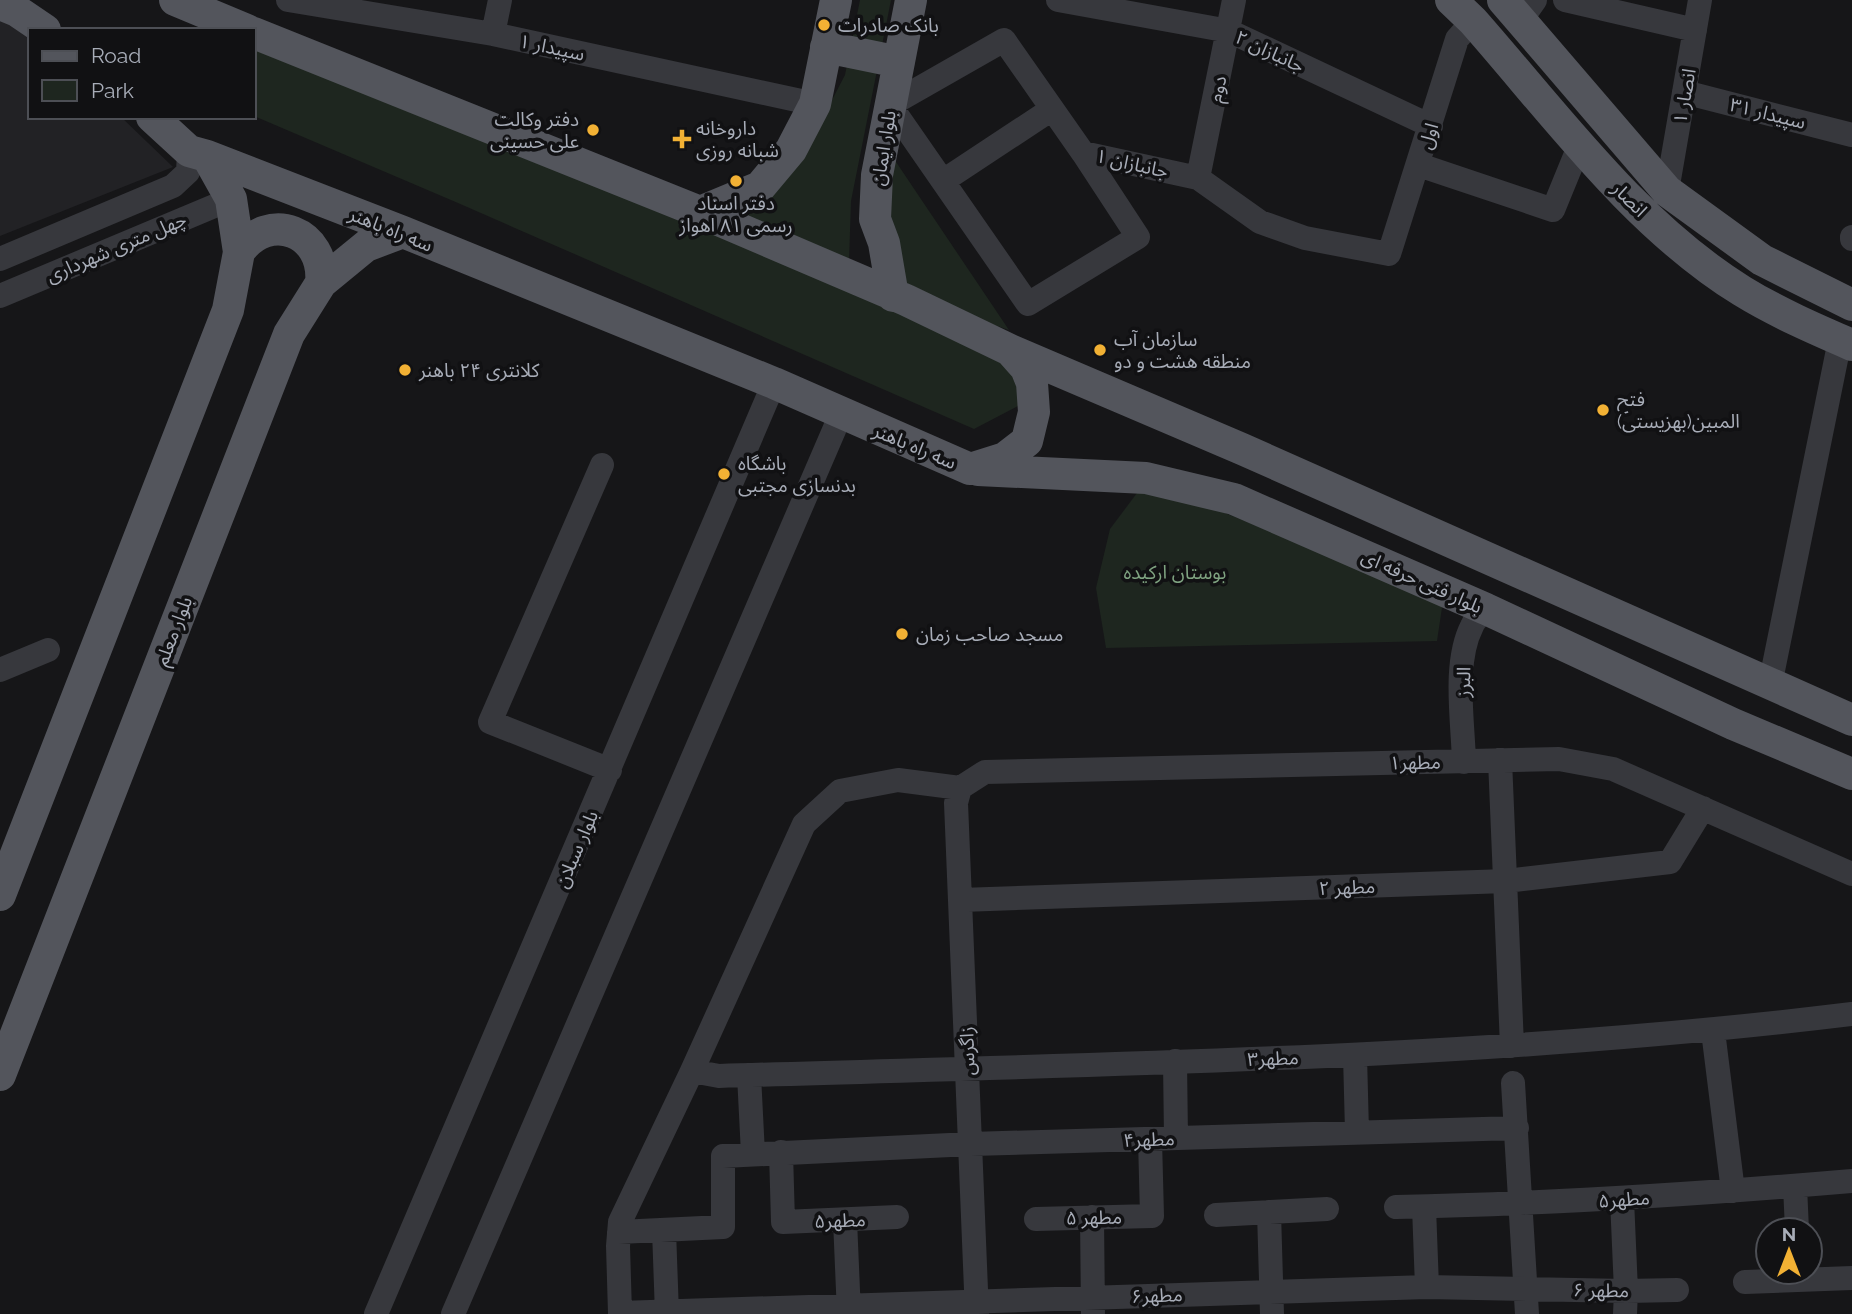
<svg xmlns="http://www.w3.org/2000/svg" width="1852" height="1314" font-family="Raleway,'Noto Sans Arabic',sans-serif">
<style>
.built{fill:#222225}
.green{fill:#1e261f}
.lines{fill:none;stroke-linecap:round;stroke-linejoin:round}
.minor{stroke:#37383d;stroke-width:24}
.major{stroke:#53555c;stroke-width:32}
.poi-dot{fill:#f2b134;stroke:#111113;stroke-width:2.5}
.labels{text-anchor:middle;dominant-baseline:central;stroke-width:7;stroke-linejoin:round;paint-order:stroke}
.poi-label{font-size:19px;fill:#a8adb8;stroke:#111113;text-anchor:start}
.street-label{font-size:19px;fill:#a8adb8;stroke:#111113}
.park-label{font-size:19px;fill:#7fa381;stroke:#111113}
</style>
<rect width="100%" height="100%" fill="#161618"/>
<path class="built" d="M0,3L30,30V117H121L173,167L0,236Z"/>
<path class="green" d="M860,0H891L851,201L849,262L741,218L791,172L817,129L845,75Z
M254,33L1005,357L1021,380L1018,406L974,429L458,203L254,116Z
M890,153L1009,330L946,309L907,284L890,255Z
M1146,481L1443,601L1437,641L1106,648L1096,588L1110,529Z"/>
<g class="lines">
<path class="minor" d="M288,0L493,34L815,104
M1058,0L1229,31L1431,126
M1565,0L1695,30
M1521,20L1535,0
M493,34L500,0
M1684,92L1852,135
M1083,153L1138,237L1028,304L890,105L1004,40L1083,153L1198,178L1260,222L1305,238L1389,254L1457,39L1473,21
M1419,165L1553,210L1580,144
M1198,178L1234,0
M943,181L1052,109
M1667,191L1700,0
M1852,237V239
M0,259L173,186L188,172L189,151
M0,296L231,199
M602,465L490,722L610,770
M0,670L48,650
M1770,685L1840,340
M1500,760L1512,1046
M1464,762C1463,721 1453,663 1472,626C1475,619 1481,614 1486,609
M960,788L898,780L840,791L804,824L692,1071L620,1222L618,1246L620,1313L1427,1287L1626,1291L1677,1290
M960,788L985,772L1559,759L1613,769L1852,874
M960,788L956,803L977,1314
M961,900L1506,881L1670,862L1703,808
M1713,1031L1733,1191
M1355,1055L1357,1132
M1175,1061L1176,1138
M692,1071L719,1076C1097,1064 1476,1060 1852,1014
M749,1075L753,1154
M1513,1083L1527,1314
M781,1152L783,1222L897,1217
M1795,1186L1797,1230
M1622,1199L1626,1291L1625,1314
M1396,1207C1549,1204 1700,1194 1852,1181
M1424,1207L1427,1287
M1269,1212L1272,1314
M1216,1215L1327,1209
M1092,1217L1093,1314
M1036,1219L1152,1216L1150,1139
M845,1220L849,1314
M664,1230L667,1314
M619,1232L723,1227V1156L971,1144L1517,1128
M1745,1282L1852,1278
M376,1314L774,383
M453,1314L841,414"/>
<path class="major" d="M175,0L247,30
M1451,0L1473,21C1555,114 1635,225 1742,291C1776,312 1815,329 1852,345
M1503,0L1667,191L1762,260L1852,305
M0,4L17,11L45,30
M826,47L899,62
M152,117L189,151L207,156L403,232L774,383L970,469L1005,458L1027,441L1034,412L1032,383L1026,368L1010,350L906,300L700,212L254,33
M700,212L760,187L791,150L815,104L836,0
M239,252C269,209 326,232 321,283
M893,296L884,243L875,219L877,175L911,0
M1010,350L1242,449L1852,720
M978,470L1146,478L1234,499L1486,609L1733,724L1852,774
M0,895L228,310L239,252L231,199L207,156
M0,1075L289,334L321,283L366,246L403,232"/>
</g>
<g class="poi-dot">
<circle cx="824" cy="25" r="7"/>
<circle cx="593" cy="130" r="7"/>
<path d="M678.5 128.5h7v7h7v7h-7v7h-7v-7h-7v-7h7z"/>
<circle cx="736" cy="181" r="7"/>
<circle cx="1100" cy="350" r="7"/>
<circle cx="405" cy="370" r="7"/>
<circle cx="1603" cy="410" r="7"/>
<circle cx="724" cy="474" r="7"/>
<circle cx="902" cy="634" r="7"/>
</g>
<g class="labels">
<g class="poi-label">
<text x="838" y="25">بانک صادرات</text>
<text x="579" y="119" text-anchor="end">دفتر وکالت<tspan x="579" dy="22">علی حسینی</tspan></text>
<text x="696" y="128">داروخانه<tspan x="696" dy="22">شبانه روزی</tspan></text>
<text x="736" y="203" text-anchor="middle">دفتر اسناد<tspan x="736" dy="22">رسمی ۸۱ اهواز</tspan></text>
<text x="1114" y="339">سازمان آب<tspan x="1114" dy="22">منطقه هشت و دو</tspan></text>
<text x="419" y="370">کلانتری ۲۴ باهنر</text>
<text x="1617" y="399">فتح<tspan x="1617" dy="22">المبین(بهزیستی)</tspan></text>
<text x="738" y="463">باشگاه<tspan x="738" dy="22">بدنسازی مجتبی</tspan></text>
<text x="916" y="634">مسجد صاحب زمان</text>
</g>
<g class="street-label">
<text transform="translate(552 47) rotate(12)">سپیدار ۱</text>
<text transform="translate(1270 51) rotate(25)">جانبازان ۲</text>
<text transform="translate(1217 89) rotate(-78)">دوم</text>
<text transform="translate(1684 96) rotate(-80)">انصار ۱</text>
<text transform="translate(1768 113) rotate(14)">سپیدار ۳۱</text>
<text transform="translate(1428 136) rotate(-73)">اول</text>
<text transform="translate(883 148) rotate(-81)">بلوار ایمان</text>
<text transform="translate(1132 163) rotate(13)">جانبازان ۱</text>
<text transform="translate(1630 199) rotate(45)">انصار</text>
<text transform="translate(391 229) rotate(22)">سه راه باهنر</text>
<text transform="translate(116 247) rotate(-23)">چهل متری شهرداری</text>
<text transform="translate(915 446) rotate(23)">سه راه باهنر</text>
<text transform="translate(1422 581) rotate(24)">بلوار فنی حرفه ای</text>
<text transform="translate(173 631) rotate(-69)">بلوار معلم</text>
<text transform="translate(1463 682) rotate(-88)">البرز</text>
<text transform="translate(1415 762) rotate(-1)">مطهر۱</text>
<text transform="translate(576 849) rotate(-67)">بلوار سبلان</text>
<text transform="translate(1347 887) rotate(-2)">مطهر ۲</text>
<text transform="translate(967 1051) rotate(-92)">زاگرس</text>
<text transform="translate(1273 1058) rotate(-2)">مطهر۳</text>
<text transform="translate(1149 1139) rotate(-2)">مطهر۴</text>
<text transform="translate(1624 1199) rotate(-4)">مطهر۵</text>
<text transform="translate(1094 1217) rotate(-1)">مطهر ۵</text>
<text transform="translate(840 1220) rotate(-2)">مطهر۵</text>
<text transform="translate(1601 1290) rotate(1)">مطهر ۶</text>
<text transform="translate(1157 1295) rotate(-2)">مطهر۶</text>
</g>
<g class="park-label">
<text x="1175" y="572">بوستان ارکیده</text>
</g>
</g>
<rect x="28" y="28" width="228" height="91" fill="#111113" stroke="#4d4f55" stroke-width="2"/>
<rect x="42" y="51" width="35" height="10" fill="#53555c" stroke="#4d4f55" stroke-width="2"/>
<text x="91" y="63" font-size="21" fill="#a8adb8">Road</text>
<rect x="42" y="80" width="35" height="21" fill="#1e261f" stroke="#4d4f55" stroke-width="2"/>
<text x="91" y="98" font-size="21" fill="#a8adb8">Park</text>
<g transform="translate(1789 1251)"><circle r="33" fill="#111113" stroke="#4d4f55" stroke-width="2"/>
<path d="M0-5L12 26L0 18L-12 26Z" fill="#f2b134"/>
<text y="-10" font-size="19" font-weight="bold" text-anchor="middle" fill="#a8adb8">N</text>
</g>
</svg>
